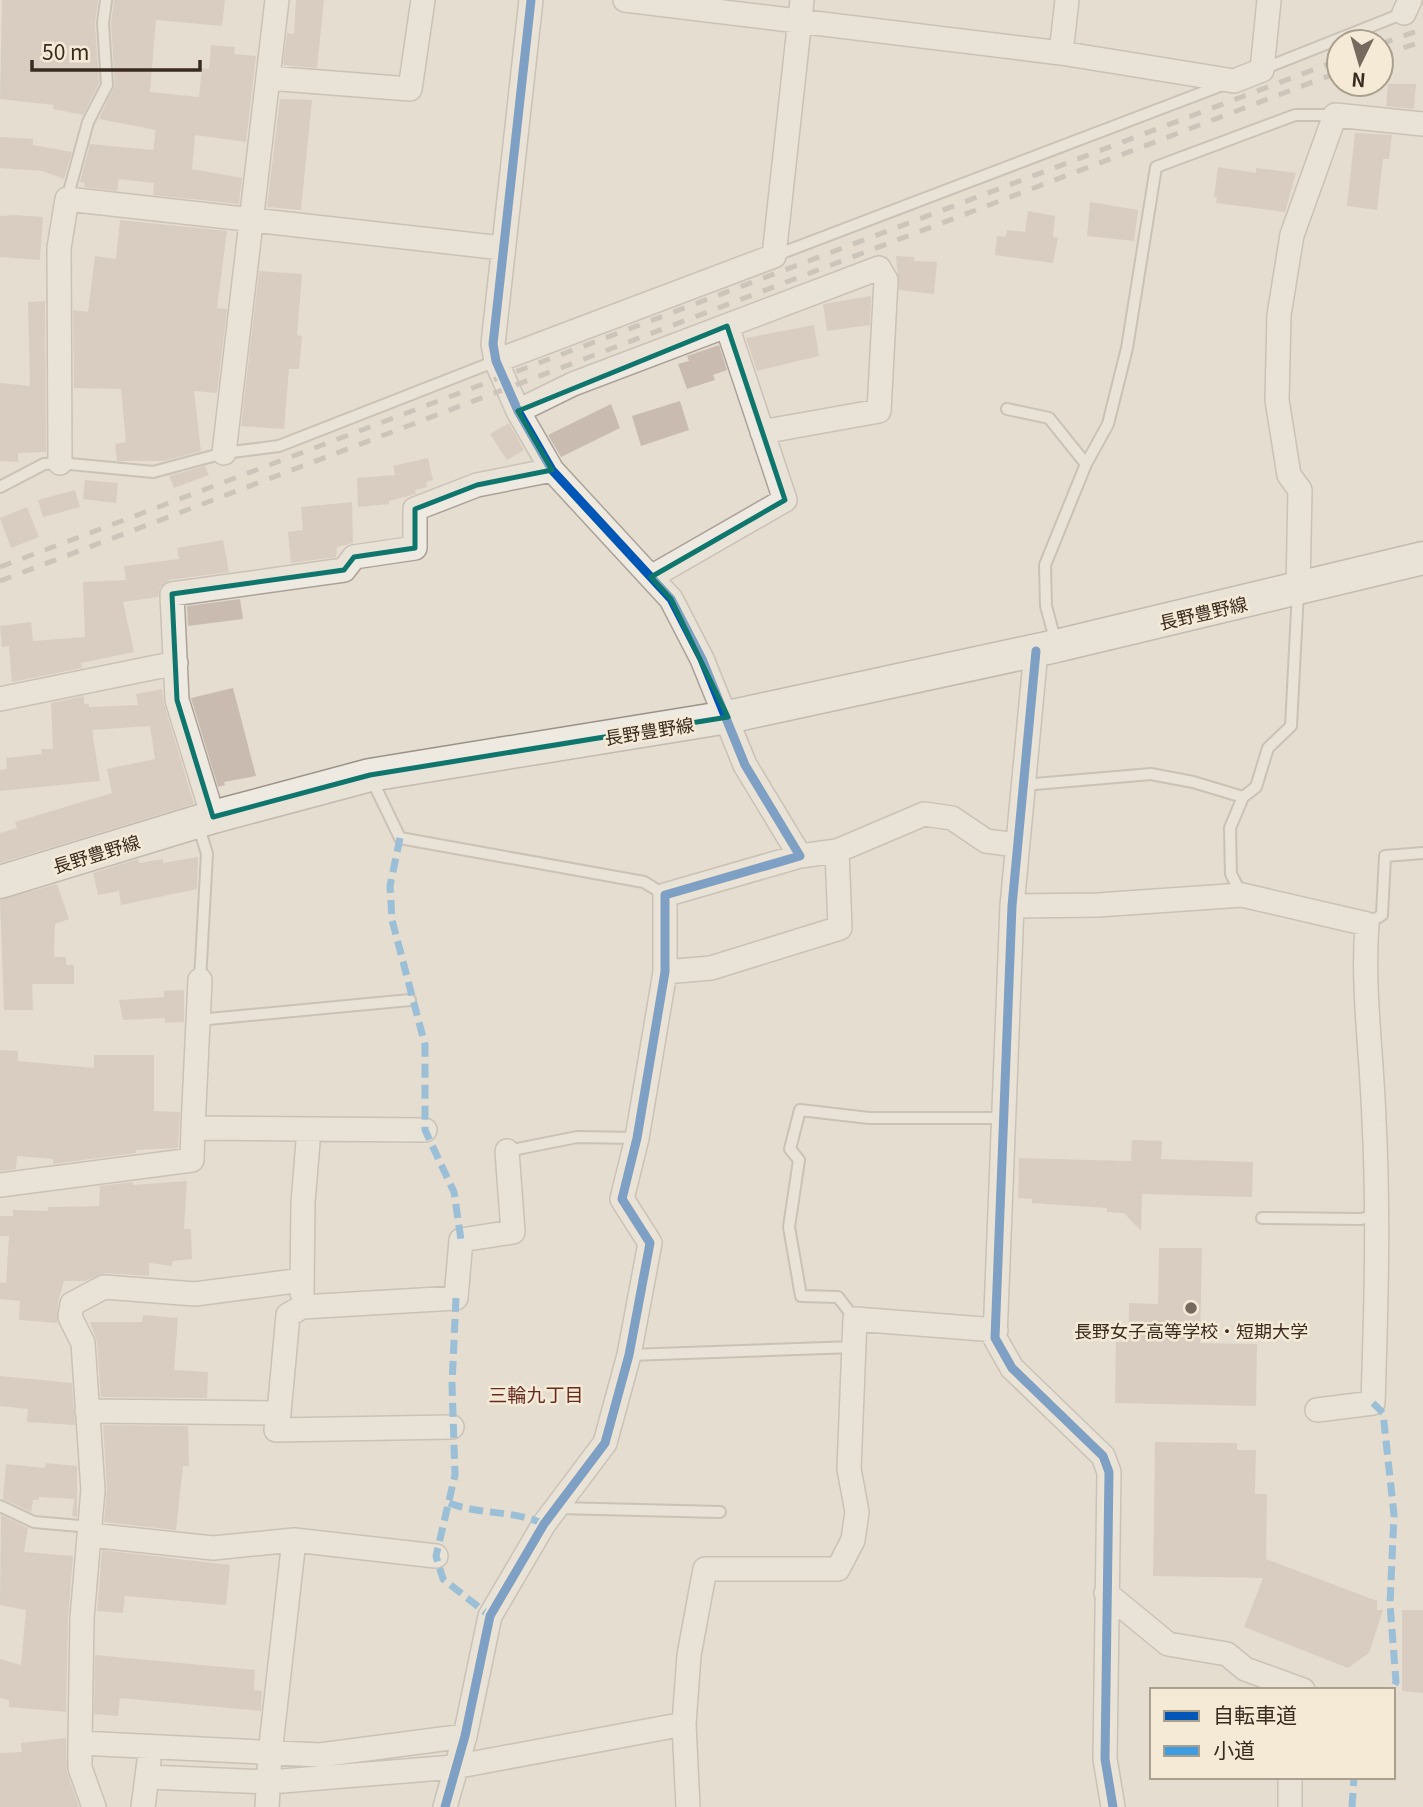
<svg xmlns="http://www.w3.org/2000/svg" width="1423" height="1807" font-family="Georgia,'Noto Sans JP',serif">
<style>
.building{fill:#c9bbb0}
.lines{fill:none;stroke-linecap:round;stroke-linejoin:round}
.service-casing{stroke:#aaa298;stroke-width:14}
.minor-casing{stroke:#aaa298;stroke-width:26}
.secondary-casing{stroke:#9a9288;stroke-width:35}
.service{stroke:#eee9e1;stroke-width:10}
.minor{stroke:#eee9e1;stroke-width:23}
.secondary{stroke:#eee9e1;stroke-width:32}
.rail{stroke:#aea8a1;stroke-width:5;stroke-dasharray:12 12;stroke-linecap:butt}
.quiet{stroke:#3e9ce0;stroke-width:7;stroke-dasharray:14 7;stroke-linecap:butt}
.cycleway-casing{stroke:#f5ead6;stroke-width:13}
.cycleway{stroke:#0057b8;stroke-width:9}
.marked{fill:none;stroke:#0f766e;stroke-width:5;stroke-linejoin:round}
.poi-dot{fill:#76695e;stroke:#f5ead6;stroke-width:2.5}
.labels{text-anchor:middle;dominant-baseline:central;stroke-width:5;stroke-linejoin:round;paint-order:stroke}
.street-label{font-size:18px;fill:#3a2b20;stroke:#f5ead6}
.poi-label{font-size:18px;fill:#3a2b20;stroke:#f5ead6}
.neighbourhood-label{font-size:19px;fill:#662a20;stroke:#f5ead6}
</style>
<rect width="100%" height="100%" fill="#e5ddd0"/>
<path class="building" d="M2,0H98L95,23L99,83L83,115L53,109L54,105L0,99Z
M114,0H225L222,26L156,20L150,92L199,97L202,68L209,69L211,45L235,47L234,54L256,56L246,142L195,135L192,169L242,178L239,204L153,195L154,183L119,179L117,191L84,187L85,183L80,182L90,144L153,150L156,130L99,119L115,85L111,23Z
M296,0H324L317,68L283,65L287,33L294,34Z
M1388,84H1416L1414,109L1386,106Z
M280,99L312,100L301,210L267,207Z
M1355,133L1392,135L1389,159H1383L1377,210L1347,206Z
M0,137L33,139V145L72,152L64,179L43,171L0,168Z
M1218,167L1256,173V168L1296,173L1285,212L1216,203L1217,197H1214Z
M1090,202L1138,210L1134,241L1087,236Z
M1028,211L1055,216L1053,237L1058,238L1053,263L995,255L997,236L1006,237L1007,230L1025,232Z
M15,215L43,217L40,260L0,257V216Z
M120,220L227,231L217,308L227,309L217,393L194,391L201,451L164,461H117L115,444L126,442L121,389L74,388L73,310L88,312L95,256L116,259Z
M896,256L914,257V261L937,262L934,294L899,290Z
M259,271L302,274L297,335L302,336L299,369H289L284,429L241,426Z
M871,296L870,325L827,331L823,304Z
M45,301L46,452L18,453V462L0,461V383L30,386L28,302Z
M814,325L819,356L757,371L746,338Z
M719,345L727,370L713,375L715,380L687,389L678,364L689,361L687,356Z
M680,401L689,430L641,446L632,416Z
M611,404L620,428L561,457L548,435Z
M509,423L524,450L507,460L490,434Z
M428,458L433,480L426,482L427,487L415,490L416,494L389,501V504L358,507L357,478L395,475L393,466Z
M205,466L209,475L174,488L169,476Z
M85,480L118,483L116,503L83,499Z
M75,490L80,507L43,517L38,500Z
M352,502L353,543L337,547L336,557L291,563L288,532L303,530L301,507Z
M27,507L39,537L11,548L0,518Z
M223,540L229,572L169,580L160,587L158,597L123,602L134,652L81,663L82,668L12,682L9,646L2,647L0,626L31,622L33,641L85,637L83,582L126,580L124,566L179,559L177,548Z
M240,599L243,619L188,626L187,606Z
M233,688L256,776L224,782L225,785L218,787L191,698Z
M162,689L164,704L194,804L0,863V833L17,828L15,822L112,793L107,769L155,759L150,726L92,730L100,781L0,791V770L7,769L6,758L42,754L41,749H53L51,703L84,696V704H89V707L138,705L136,694Z
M198,857L197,889L121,905L119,891L98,895L93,873L138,859L139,863L163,859V863Z
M57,884L69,919L55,924L54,957H66V965H74V984H32L33,1010H4L0,900Z
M184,990V1022L165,1023V1018L123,1020L119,1000L164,997V991Z
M0,1050L18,1051V1061L94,1068V1055H154V1111L180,1112L178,1148L136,1150V1153L53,1164V1159L17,1156L16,1169L0,1171Z
M1132,1140L1162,1141L1161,1159L1253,1162L1252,1197L1142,1194L1141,1231L1124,1213L1107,1212V1208L1032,1203V1199L1018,1198L1019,1158L1131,1161Z
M187,1181L184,1229H191L192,1259L173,1261L172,1266L149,1263V1276L105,1273L85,1281H64L58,1302L57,1323L19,1320L20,1301L0,1299V1282L6,1283L9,1236H0V1216H13V1210L48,1211V1207L99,1206L100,1186L133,1182V1185Z
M1159,1248H1202L1200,1343L1257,1344L1256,1406L1115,1403L1116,1342H1128L1129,1303L1158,1304Z
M143,1315L178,1318L174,1370L208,1372L207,1398L101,1397L97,1342L90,1322H142Z
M0,1376L72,1383L75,1425L27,1422L28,1409L0,1406Z
M103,1425L188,1426L189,1466H183L176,1530L104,1522L107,1489Z
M1155,1442L1237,1443V1450H1256L1255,1494H1267L1266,1559L1377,1601V1610H1383L1369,1653L1348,1668L1244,1627L1263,1578L1153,1576Z
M46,1463L77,1466V1517L72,1516L74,1499L39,1497L38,1500H33L31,1512L3,1499L6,1464L45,1468Z
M1,1515L28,1528L24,1552L73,1556L68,1618L66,1712L9,1707V1700L0,1698V1659L21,1665L26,1610L0,1605Z
M102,1550L230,1565L226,1605L125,1596L123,1613L97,1611Z
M1402,1610H1423V1693L1402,1691Z
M95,1655L255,1670L254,1690L262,1691L261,1711L120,1698L118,1716L94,1714Z
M66,1738L67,1772L79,1807H0V1753L22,1752L21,1743Z"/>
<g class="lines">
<g class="service-casing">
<path id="service" d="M1263,69L1404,13
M67,199L88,122L107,85L103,23L106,0
M774,256L1225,84
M1007,409L1049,418L1086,464
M0,487L44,464L60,463L153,472L224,453L279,446L496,361
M1056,643L1046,606L1045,565L1086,464L1108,424L1127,348L1156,167L1295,115H1334
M372,780L400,838L644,882L665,895
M1023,785L1151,774L1193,782L1243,797
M198,824L207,854L200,980
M1242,895L1231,874L1230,828L1243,797L1256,787L1268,748L1291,726L1298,592
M1367,924L1382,915L1385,856L1423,853
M198,1020L410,1000
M507,1151L577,1137L637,1138
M1262,1218L1361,1219L1376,1215
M855,1319L838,1297L801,1296L789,1227L799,1160L790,1149L800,1110L869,1118H1004
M629,1355L854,1347
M0,1506L34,1522L91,1527
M558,1508L720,1512"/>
</g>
<g class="minor-casing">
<path id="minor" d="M625,0L1061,53L1234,81L1262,70L1269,0
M1404,13L1410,0
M1061,53L1067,0
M268,78L410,89L423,0
M496,361L774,256L802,0
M518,411L573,384L879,268L886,280L879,411L762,432
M224,453L277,0
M60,463L59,248L67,199L502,248
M651,577L785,500L727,326
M1298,589L1300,490L1289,475L1277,400L1279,315L1292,235L1335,115L1423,124
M1036,651L1012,906L995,1338L1012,1368L1103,1456L1109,1472L1105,1759L1113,1807
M0,699L176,663
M213,817L177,700L172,594L344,570L354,557L415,548V509L477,485L552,470
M837,851L924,814L952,818L986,841L1017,845
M1012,906L1098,905L1242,895L1367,924C1362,990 1372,1055 1374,1121C1379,1215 1376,1309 1373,1403L1317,1410
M665,972L711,968L840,928L837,851L800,856
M193,1128L200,980
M0,1185L192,1160L193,1128L425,1130
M302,1280L195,1294L104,1287L72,1304L70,1317L83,1343L93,1490L82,1618L80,1743L320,1755L465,1736
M302,1293L303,1202L309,1130
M87,1411L279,1413L288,1315L302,1307L456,1298L461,1240L513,1232L507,1151
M279,1413L276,1430L452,1427
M90,1535L213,1548L294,1540L436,1556
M1106,1593L1168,1644L1227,1654L1245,1669L1303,1690
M80,1743V1768L94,1807
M147,1777L270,1782L454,1767L684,1724
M143,1807L149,1761
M267,1807L270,1754L294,1540
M445,1807L465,1736L490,1616L544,1524L605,1443L629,1355L650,1243L622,1199L637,1138L665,972V895L800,856L745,765L702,659L671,599L552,470L518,411L496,361L493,344L531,0
M688,1807L684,1724L689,1655L705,1569H838L853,1540L857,1512L849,1469L855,1319L996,1330
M1290,1807V1777"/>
</g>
<g class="secondary-casing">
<path id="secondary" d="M0,882L213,817L370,775L728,717L1056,646L1423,558"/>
</g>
<use href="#service" class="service"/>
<use href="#minor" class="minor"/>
<use href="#secondary" class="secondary"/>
<path class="rail" d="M1381,44L1423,29
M1381,56L1423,41
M0,567L1339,60
M0,581L1339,72"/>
<path class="quiet" d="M400,838L390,886L392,920L425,1045V1130L454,1192L461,1240
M456,1298L452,1384L455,1475L436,1556L443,1579L490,1616
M1373,1403L1383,1413L1394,1515L1390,1604L1396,1682L1392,1690
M449,1503C480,1515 514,1510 544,1524
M1352,1807L1354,1777"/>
<g class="cycleway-casing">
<path id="cycleway" d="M1036,651L1012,906L995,1338L1012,1368L1103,1456L1109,1472L1105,1759L1113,1807
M445,1807L465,1736L490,1616L544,1524L605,1443L629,1355L650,1243L622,1199L637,1138L665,972V895L800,856L745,765L702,659L671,599L552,470L518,411L496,361L493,344L531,0"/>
</g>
<use href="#cycleway" class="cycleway"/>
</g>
<path d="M0 0H1423V1807H0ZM727,326L785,500L651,577L671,599L728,717L370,775L213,817L177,700L172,594L344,570L354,557L415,548V509L477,485L552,470L518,411Z" fill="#e5ddd0" fill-opacity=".55" fill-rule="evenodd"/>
<path class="marked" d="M727,326L785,500L651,577L671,599L728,717L370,775L213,817L177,700L172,594L344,570L354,557L415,548V509L477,485L552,470L518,411Z"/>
<circle class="poi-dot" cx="1191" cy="1308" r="7"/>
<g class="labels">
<g class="street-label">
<text transform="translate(1203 612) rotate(-13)">長野豊野線</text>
<text transform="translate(649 730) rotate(-9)">長野豊野線</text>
<text transform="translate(96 853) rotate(-17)">長野豊野線</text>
</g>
<g class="poi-label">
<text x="1191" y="1330">長野女子高等学校・短期大学</text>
</g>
<g class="neighbourhood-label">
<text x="536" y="1393">三輪九丁目</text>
</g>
</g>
<rect x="1150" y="1688" width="245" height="91" fill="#f5ead6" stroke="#aa9e8d" stroke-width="2"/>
<rect x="1164" y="1711" width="35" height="10" fill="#0057b8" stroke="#aa9e8d" stroke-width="2"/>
<text x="1213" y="1723" font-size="21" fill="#3a2b20">自転車道</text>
<rect x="1164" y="1746" width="35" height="10" fill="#3e9ce0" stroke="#aa9e8d" stroke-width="2"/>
<text x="1213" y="1758" font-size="21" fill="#3a2b20">小道</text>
<g transform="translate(1360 63) rotate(185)"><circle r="33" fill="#f5ead6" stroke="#aa9e8d" stroke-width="2"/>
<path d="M0-5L12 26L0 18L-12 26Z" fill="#76695e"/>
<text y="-10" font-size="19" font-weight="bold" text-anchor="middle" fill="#3a2b20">N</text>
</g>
<path d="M32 60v10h168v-10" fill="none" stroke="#3a2b20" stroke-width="3.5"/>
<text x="42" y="60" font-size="21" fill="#3a2b20" stroke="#f5ead6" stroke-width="5" paint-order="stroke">50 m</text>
</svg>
